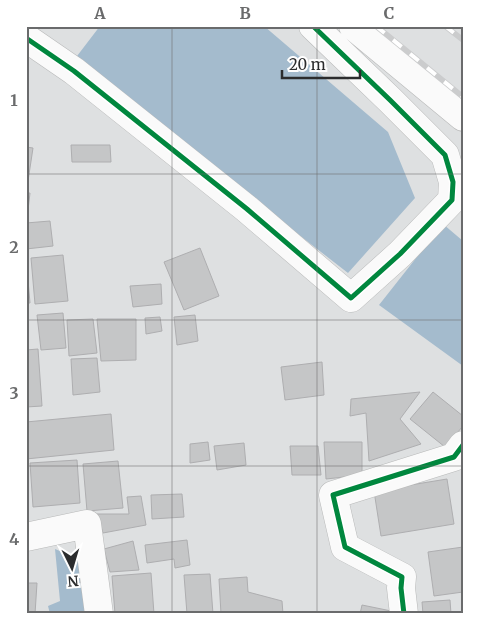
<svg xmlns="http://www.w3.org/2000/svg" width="489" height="640" font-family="Merriweather,serif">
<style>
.water{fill:#a4bbcd}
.building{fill:#c5c6c7;stroke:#aeaeb0}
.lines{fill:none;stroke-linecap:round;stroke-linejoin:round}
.minor-casing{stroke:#b8b9b9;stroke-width:29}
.minor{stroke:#fafafa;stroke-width:28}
.rail-casing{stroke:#cbcccd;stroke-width:5.5}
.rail{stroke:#fff;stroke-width:4;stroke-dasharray:11;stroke-linecap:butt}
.cycleway-casing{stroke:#fff;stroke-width:8}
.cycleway{stroke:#00873e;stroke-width:5}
.grid{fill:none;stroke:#6a6b6c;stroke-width:1;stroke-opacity:0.55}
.neatline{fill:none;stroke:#6a6b6c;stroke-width:2}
.grid-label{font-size:16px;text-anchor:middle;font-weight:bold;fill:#6a6b6c}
</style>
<rect width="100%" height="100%" fill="#dee0e1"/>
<path class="water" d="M100,26H264L388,132L415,198L348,273L74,60Z
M443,224L463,241V366L379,305Z
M55,549L90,563L94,614H50L48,606L60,601Z"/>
<path class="building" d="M71,145H110L111,162H72Z
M26,147L33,148L28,181H26Z
M26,193H30L28,210L26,209Z
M50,221L53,246L26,249V223Z
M200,248L219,296L184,310L164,262Z
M63,255L68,301L35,304L31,258Z
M26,258L30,303H26Z
M161,284L162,304L133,307L130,286Z
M63,313L66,348L41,350L37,315Z
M195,315L198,341L177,345L174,317Z
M160,317L162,331L146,334L145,318Z
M93,319L97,353L69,356L67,320Z
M97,319H136V360L101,361Z
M38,349L42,406L26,407V350Z
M97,358L100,392L73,395L71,359Z
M322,362L324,395L285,400L281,367Z
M420,392L400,419L421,444L369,461L366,413L350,416L351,399Z
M433,392L463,416V426L445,447L410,419Z
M111,414L114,450L26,459V422Z
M208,442L210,460L190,463V444Z
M324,442H362V475L326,479Z
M244,443L246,465L217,470L214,446Z
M290,446H318L321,475H292Z
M77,460L80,503L33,507L30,463Z
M118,461L123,508L87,511L83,464Z
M447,479L454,524L381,536L374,491Z
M182,494L184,517L152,519L151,495Z
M141,496L146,525L103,533L97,514H129L127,497Z
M187,540L190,565L175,568L174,559L147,563L145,545Z
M133,541L139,570L110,572L104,549Z
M463,547V592L434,596L428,552Z
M151,573L154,614H115L112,576Z
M210,574L213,614H187L184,575Z
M247,577L248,592L282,601L283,614H221L219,579Z
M26,583H37L35,614H26Z
M450,600L451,614H423L422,602Z
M362,605L401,613V614H360Z"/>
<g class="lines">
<g class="minor-casing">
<path id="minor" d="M353,26L463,117
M26,38L74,71L247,209L351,298L400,254L452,200L453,182L445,155L390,100L313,26
M26,537L87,524L99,614
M404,614L401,588L402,577L345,547L333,495L454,457L463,445"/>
</g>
<use href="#minor" class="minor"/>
<g class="rail-casing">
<path id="rail" d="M376,26L463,97
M445,26L463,40"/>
</g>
<use href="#rail" class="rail"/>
<g class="cycleway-casing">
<path id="cycleway" d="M26,38L74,71L247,209L351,298L400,254L452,200L453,182L445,155L390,100L313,26
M404,614L401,588L402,577L345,547L333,495L454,457L463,445"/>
</g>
<use href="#cycleway" class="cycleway"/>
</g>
<path class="grid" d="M172,26V614M317,26V614M26,174H463M26,320H463M26,466H463"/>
<rect width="489" height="640" fill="none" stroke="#ffffff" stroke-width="55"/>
<g transform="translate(72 568) rotate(175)" stroke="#ffffff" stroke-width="4" paint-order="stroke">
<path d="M0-4L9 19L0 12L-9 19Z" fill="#2b2c2d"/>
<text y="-8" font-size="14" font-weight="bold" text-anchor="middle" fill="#2b2c2d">N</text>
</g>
<path d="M282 70v8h78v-8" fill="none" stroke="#2b2c2d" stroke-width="2.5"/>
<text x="289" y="70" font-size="15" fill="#2b2c2d" stroke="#ffffff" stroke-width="4" paint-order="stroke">20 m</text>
<rect x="28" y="28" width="434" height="584" class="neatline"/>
<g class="grid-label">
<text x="100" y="19">A</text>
<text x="245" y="19">B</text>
<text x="389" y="19">C</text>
<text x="14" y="106">1</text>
<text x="14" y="253">2</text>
<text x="14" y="399">3</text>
<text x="14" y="545">4</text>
</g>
</svg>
